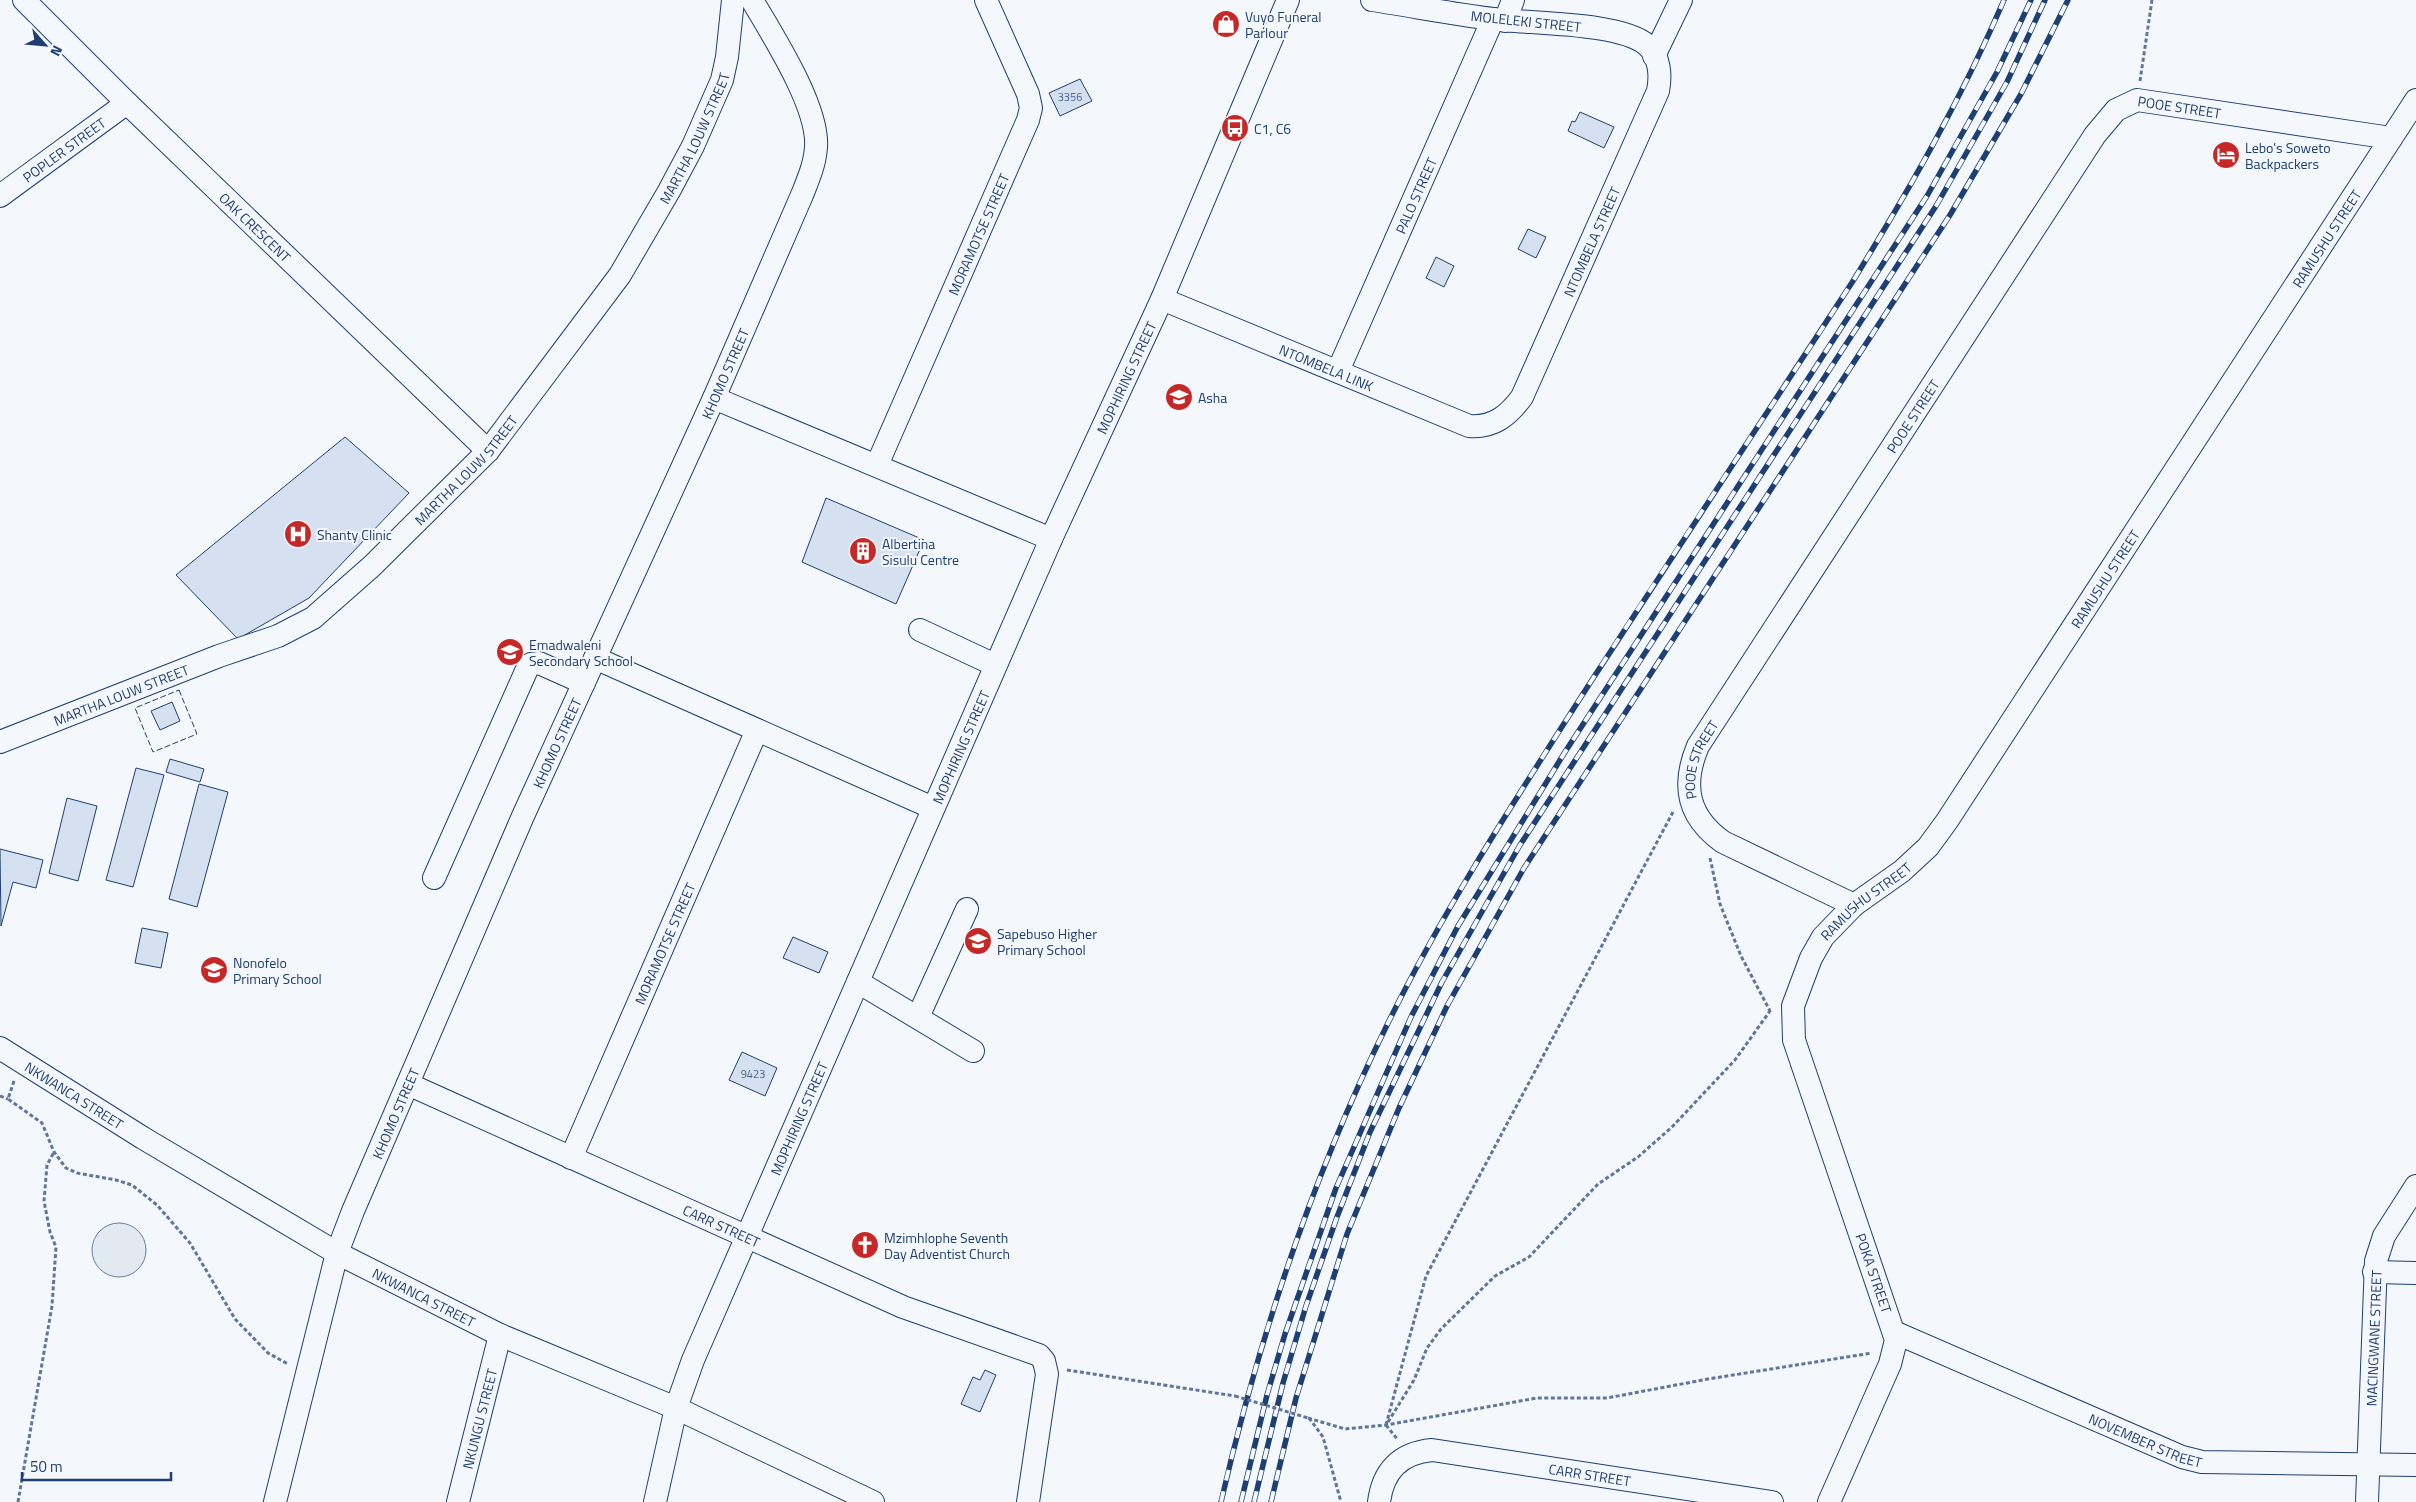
<svg xmlns="http://www.w3.org/2000/svg" width="2416" height="1502" font-family="'Titillium Web',sans-serif">
<style>
.green{fill:#e3e9f0;stroke:#687fa3}
.building{fill:#d5e0f0;stroke:#1d3f73}
.lines{fill:none;stroke-linecap:round;stroke-linejoin:round}
.minor-casing{stroke:#1d3f73;stroke-width:24}
.path{stroke:#5e769c;stroke-width:3;stroke-dasharray:4 2.5;stroke-linecap:butt}
.minor{stroke:#f4f7fb;stroke-width:22}
.rail-casing{stroke:#1d3f73;stroke-width:5.5}
.rail{stroke:#f4f7fb;stroke-width:4;stroke-dasharray:11;stroke-linecap:butt}
.path-bridge{stroke:#5e769c;stroke-width:3;stroke-dasharray:4 2.5;stroke-linecap:butt}
.fence{stroke:#1d3f73;stroke-width:1;stroke-dasharray:6 2.5;stroke-linecap:butt}
.labels{text-anchor:middle;dominant-baseline:central;stroke-width:4;stroke-linejoin:round;paint-order:stroke}
.number-label{font-size:11px;fill:#4b6792}
.poi-label{font-size:14px;fill:#1d3f73;stroke:#f4f7fb;text-anchor:start}
.street-label{font-size:14px;fill:#1d3f73;stroke:#f4f7fb}
</style>
<rect width="100%" height="100%" fill="#f4f7fb"/>
<path class="green" d="M92 1250a27 27 0 1 1 54 0a27 27 0 1 1-54 0Z"/>
<path class="building" d="M1080,79L1092,101L1060,116L1049,93Z
M1580,112L1614,127L1604,148L1568,131L1572,121L1575,122Z
M1528,229L1546,237L1536,258L1518,249Z
M1436,257L1454,266L1444,287L1426,278Z
M345,437L409,493L309,598L238,639L176,575Z
M826,498L924,540L896,604L802,562Z
M172,702L180,721L160,730L151,711Z
M170,759L204,769L200,782L166,772Z
M136,768L164,775L133,887L106,880Z
M199,784L228,792L197,907L169,899Z
M67,798L97,806L78,881L49,873Z
M0,849L43,860L36,888L13,882L1,926Z
M142,928L168,933L161,968L135,963Z
M793,937L828,952L819,973L783,958Z
M742,1052L777,1068L765,1096L729,1080Z
M985,1370L996,1375L980,1412L961,1404L973,1377L980,1380Z"/>
<g class="lines">
<g class="minor-casing">
<g id="minor">
<path id="s1" d="M24,0L127,103L488,451"/>
<path d="M1505,21L1513,0"/>
<path d="M1654,56L1681,0"/>
<path id="s2" d="M0,196L127,103"/>
<path id="s3" d="M1162,299L1469,426C1493,428 1508,416 1522,397L1658,91C1661,76 1660,56 1647,45C1620,22 1530,24 1493,19C1452,14 1412,6 1372,0"/>
<path id="s4" d="M1338,371L1493,19"/>
<path d="M714,398L1051,539"/>
<path id="s5" d="M877,465L1028,120L1031,108L1028,94L986,0"/>
<path d="M920,630L995,665"/>
<path d="M595,658L933,808"/>
<path id="s6" d="M0,742L219,656L278,636L313,618L372,566L488,451L620,275L669,191L693,146L722,80L727,57L733,0"/>
<path d="M434,878L527,669L531,664L539,663L584,683"/>
<path id="s7" d="M1854,905L1723,842C1688,817 1681,786 1698,746L2095,135L2116,110L2137,100L2391,138"/>
<path d="M858,982L973,1051"/>
<path d="M918,1017L967,909"/>
<path id="s8" d="M0,1048L143,1138L337,1253L500,1335L676,1408L873,1502"/>
<path id="s9" d="M408,1084L903,1307L1039,1355L1044,1361L1047,1374L1028,1502"/>
<path id="s10" d="M571,1158L757,730"/>
<path d="M2374,1272L2416,1273"/>
<path id="s11" d="M1894,1332L2182,1457L2202,1462L2416,1465"/>
<path id="s12" d="M275,1502L337,1253L353,1211L523,816L714,398L802,195C808,180 815,164 816,147C819,107 773,36 752,0"/>
<path id="s13" d="M458,1502L500,1335"/>
<path id="s14" d="M655,1502L676,1408L693,1360L1051,539L1162,299L1288,0"/>
<path id="s15" d="M1379,1502C1383,1471 1400,1453 1432,1450L1772,1502"/>
<path id="s16" d="M1829,1502L1890,1364L1896,1340L1794,1040L1793,1006L1811,958L1823,937L1854,905L1902,871L1928,847L1947,821L2416,100"/>
<path id="s17" d="M2367,1502L2376,1261L2384,1236L2416,1186"/>
</g>
</g>
<path class="path" d="M2140,81L2152,0
M1710,858L1720,904L1741,956L1770,1011
M14,1081L8,1099L42,1123L54,1152L66,1168L77,1173L116,1180L132,1185L157,1205L190,1243L235,1319L268,1353L288,1364
M0,1096L8,1099
M1067,1370L1235,1396
M1308,1418L1345,1429L1386,1425L1537,1398H1607L1708,1379L1872,1353
M1309,1418L1323,1437L1341,1502
M1388,1422L1414,1380L1427,1348L1441,1329L1495,1276L1529,1257L1598,1184L1638,1157L1672,1127L1735,1060L1770,1011L1772,1010
M1386,1425L1426,1276L1673,812
M1386,1425L1398,1440
M18,1502L52,1306L56,1247L50,1232L44,1201L47,1165L54,1152"/>
<use href="#minor" class="minor"/>
<g class="rail-casing">
<path id="rail" d="M1221,1502C1259,1337 1313,1175 1388,1023C1446,905 1519,794 1590,683C1677,548 1766,415 1853,281C1909,190 1962,98 2004,0
M1241,1502L1267,1395L1285,1334L1336,1188L1411,1017L1458,926L1565,752L1927,196L1997,72L2031,0
M1254,1502L1283,1383L1306,1306L1337,1217L1370,1132L1442,982L1520,845L1936,206L2007,82L2045,0
M1271,1502L1296,1398L1347,1234L1399,1108L1447,1006L1524,868L1950,215L2021,94L2068,0"/>
</g>
<use href="#rail" class="rail"/>
<path class="path-bridge" d="M1235,1396L1308,1418"/>
<path class="fence" d="M179,690L197,734L153,752L135,708Z"/>
</g>
<defs>
<g id="shop-disc" transform="scale(1.4375)"><circle r="9.5" fill="#c62828" stroke="#f4f7fb"/><path d="M-5-2.5h2.3a2.7 3.5 0 0 1 5.4 0H5L5.5 6h-11ZM-1.5-2.5h3a1.5 2.3 0 0 0-3 0Z" fill="#fff"/></g>
<g id="bus-disc" transform="scale(1.4375)"><circle r="9.5" fill="#c62828" stroke="#f4f7fb"/><path d="M-5-6H5V4H4V6H2V4H-2V6H-4V4H-5ZM-3.5-4V0h7V-4ZM-3.5 1.2v1.5H-2V1.2ZM2 1.2v1.5H3.5V1.2Z" fill="#fff"/></g>
<g id="hotel-disc" transform="scale(1.4375)"><circle r="9.5" fill="#c62828" stroke="#f4f7fb"/><path d="M-6-4.5h1.5V1H6V5H4.5V3h-9V5H-6ZM-4 0a1.8 1.8 0 1 1 3.6 0ZM.5 0V-2.5h3Q6-2.5 6 0Z" fill="#fff"/></g>
<g id="school-disc" transform="scale(1.4375)"><circle r="9.5" fill="#c62828" stroke="#f4f7fb"/><path d="M0-5L7-2L0 1L-7-2ZM-4 1L0 2.5L4 1V4Q0 6-4 4Z" fill="#fff"/></g>
<g id="hospital-disc" transform="scale(1.4375)"><circle r="9.5" fill="#c62828" stroke="#f4f7fb"/><path d="M-5-5h3v3.5h4V-5h3V5h-3V1.5h-4V5h-3Z" fill="#fff"/></g>
<g id="building-disc" transform="scale(1.4375)"><circle r="9.5" fill="#c62828" stroke="#f4f7fb"/><path d="M-4-6H4V6H1V3H-1V6H-4ZM-2.5-4.3h1.7v1.8h-1.7ZM.8-4.3h1.7v1.8H.8ZM-2.5-1h1.7V.8h-1.7ZM.8-1h1.7V.8H.8Z" fill="#fff"/></g>
<g id="church-disc" transform="scale(1.4375)"><circle r="9.5" fill="#c62828" stroke="#f4f7fb"/><path d="M-1.2-6h2.4v3.5h3.3v2.4h-3.3V6h-2.4V-.1h-3.3v-2.4h3.3Z" fill="#fff"/></g>
</defs>
<g fill-rule="evenodd">
<use href="#shop-disc" x="1226" y="24"/>
<use href="#bus-disc" x="1235" y="128"/>
<use href="#hotel-disc" x="2226" y="155"/>
<use href="#school-disc" x="1179" y="397"/>
<use href="#hospital-disc" x="298" y="534"/>
<use href="#building-disc" x="863" y="551"/>
<use href="#school-disc" x="510" y="652"/>
<use href="#school-disc" x="978" y="941"/>
<use href="#school-disc" x="214" y="970"/>
<use href="#church-disc" x="865" y="1245"/>
</g>
<g class="labels">
<g class="number-label">
<text x="1070" y="97">3356</text>
<text x="753" y="1074">9423</text>
</g>
<g class="poi-label">
<text x="1245" y="16">Vuyo Funeral<tspan x="1245" dy="16">Parlour</tspan></text>
<text x="1254" y="128">C1, C6</text>
<text x="2245" y="147">Lebo's Soweto<tspan x="2245" dy="16">Backpackers</tspan></text>
<text x="1198" y="397">Asha</text>
<text x="317" y="534">Shanty Clinic</text>
<text x="882" y="543">Albertina<tspan x="882" dy="16">Sisulu Centre</tspan></text>
<text x="529" y="644">Emadwaleni<tspan x="529" dy="16">Secondary School</tspan></text>
<text x="997" y="933">Sapebuso Higher<tspan x="997" dy="16">Primary School</tspan></text>
<text x="233" y="962">Nonofelo<tspan x="233" dy="16">Primary School</tspan></text>
<text x="884" y="1237">Mzimhlophe Seventh<tspan x="884" dy="16">Day Adventist Church</tspan></text>
</g>
<g class="street-label">
<text transform="translate(1526 21) rotate(6)">MOLELEKI STREET</text>
<text stroke="none"><textPath href="#s7" startOffset="1082">POOE STREET</textPath></text>
<text stroke="none"><textPath href="#s6" startOffset="955">MARTHA LOUW STREET</textPath></text>
<text stroke="none"><textPath href="#s2" startOffset="79">POPLER STREET</textPath></text>
<text stroke="none"><textPath href="#s4" startOffset="192">PALO STREET</textPath></text>
<text stroke="none"><textPath href="#s1" startOffset="324">OAK CRESCENT</textPath></text>
<text stroke="none"><textPath href="#s5" startOffset="252">MORAMOTSE STREET</textPath></text>
<text stroke="none"><textPath href="#s16" startOffset="1468">RAMUSHU STREET</textPath></text>
<text stroke="none"><textPath href="#s3" startOffset="566">NTOMBELA STREET</textPath></text>
<text stroke="none"><textPath href="#s3" startOffset="178">NTOMBELA LINK</textPath></text>
<text stroke="none"><textPath href="#s12" startOffset="1218">KHOMO STREET</textPath></text>
<text stroke="none"><textPath href="#s14" startOffset="1221">MOPHIRING STREET</textPath></text>
<text stroke="none"><textPath href="#s7" startOffset="648">POOE STREET</textPath></text>
<text stroke="none"><textPath href="#s6" startOffset="550">MARTHA LOUW STREET</textPath></text>
<text stroke="none"><textPath href="#s16" startOffset="1062">RAMUSHU STREET</textPath></text>
<text stroke="none"><textPath href="#s6" startOffset="130">MARTHA LOUW STREET</textPath></text>
<text stroke="none"><textPath href="#s12" startOffset="812">KHOMO STREET</textPath></text>
<text stroke="none"><textPath href="#s14" startOffset="816">MOPHIRING STREET</textPath></text>
<text stroke="none"><textPath href="#s7" startOffset="242">POOE STREET</textPath></text>
<text stroke="none"><textPath href="#s16" startOffset="658">RAMUSHU STREET</textPath></text>
<text stroke="none"><textPath href="#s10" startOffset="234">MORAMOTSE STREET</textPath></text>
<text stroke="none"><textPath href="#s8" startOffset="88">NKWANCA STREET</textPath></text>
<text stroke="none"><textPath href="#s12" startOffset="408">KHOMO STREET</textPath></text>
<text stroke="none"><textPath href="#s14" startOffset="411">MOPHIRING STREET</textPath></text>
<text stroke="none"><textPath href="#s9" startOffset="344">CARR STREET</textPath></text>
<text transform="translate(1874 1273) rotate(71)">POKA STREET</text>
<text stroke="none"><textPath href="#s8" startOffset="492">NKWANCA STREET</textPath></text>
<text stroke="none"><textPath href="#s17" startOffset="164">MACINGWANE STREET</textPath></text>
<text stroke="none"><textPath href="#s13" startOffset="86">NKUNGU STREET</textPath></text>
<text stroke="none"><textPath href="#s11" startOffset="274">NOVEMBER STREET</textPath></text>
<text stroke="none"><textPath href="#s15" startOffset="241">CARR STREET</textPath></text>
</g>
</g>
<g transform="translate(45 45) rotate(117)" stroke="#f4f7fb" stroke-width="4" paint-order="stroke">
<path d="M0-4L9 19L0 12L-9 19Z" fill="#1d3f73"/>
<text y="-8" font-size="14" font-weight="bold" text-anchor="middle" fill="#1d3f73">N</text>
</g>
<path d="M22 1472v8h149v-8" fill="none" stroke="#1d3f73" stroke-width="2.5"/>
<text x="30" y="1472" font-size="15" fill="#1d3f73" stroke="#f4f7fb" stroke-width="4" paint-order="stroke">50 m</text>
</svg>
